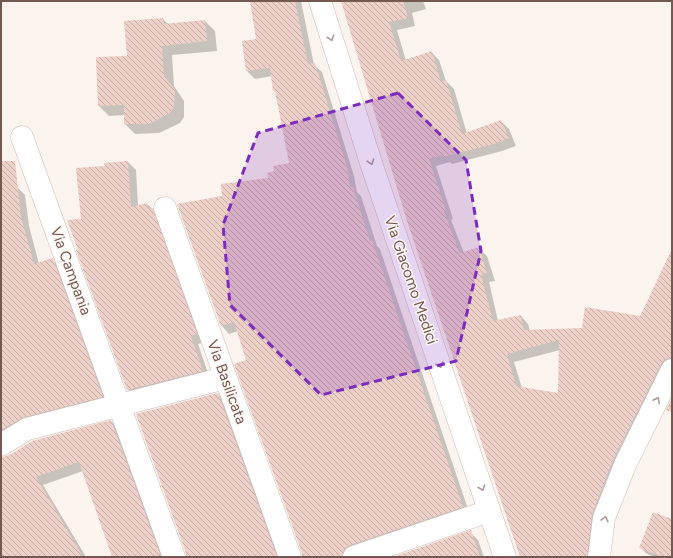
<svg xmlns="http://www.w3.org/2000/svg" width="673" height="558" font-family="Figtree,sans-serif">
<style>
.shadow{fill:#0003;fill-rule:evenodd}
.building{fill:url(#building-back-hatch);fill-rule:evenodd}
.lines{fill:none;stroke-linecap:round;stroke-linejoin:round}
.minor-casing{stroke:#cfbcb6;stroke-width:23}
.tertiary-casing{stroke:#cfbcb6;stroke-width:23}
.minor{stroke:#fff;stroke-width:22}
.tertiary{stroke:#fff;stroke-width:22}
.oneway{stroke:#ac9b97}
.marked{fill:#7b2cbf;fill-opacity:0.2;stroke:#7b2cbf;stroke-width:3;stroke-dasharray:8 5;stroke-linejoin:round}
.labels{text-anchor:middle;dominant-baseline:central;stroke-width:3;stroke-linejoin:round;paint-order:stroke}
.street-label{font-size:15px;fill:#745852;stroke:#fef8f4}
</style>
<defs>
<pattern id="building-back-hatch" width="6" height="6" patternUnits="userSpaceOnUse"><rect width="6" height="6" fill="#edd0c8"/><path d="M-1 5l2 2M0 0l6 6M5-1l2 2" fill="none" stroke="#c5aca5"/></pattern>
</defs>
<rect width="100%" height="100%" fill="#fbf3ed"/>
<path class="shadow" d="M250,1H301L314,65L322,72L354,176L357,192L361,196L377,246L380,249L470,515L352,557H303L238,331L229,334L222,326L178,205L223,197L269,178L290,164L276,92L274,91L273,76L255,79L247,71L257,40L251,2Z
M342,1H423L426,9L412,13L415,26L397,30L406,61L432,53L439,60L446,81L454,89L467,134L501,121L509,129L516,146L502,151L452,164L450,162L436,166L453,219L451,220L464,253L479,249L487,256L495,281L489,282L498,321L521,316L528,324L530,331L583,329L641,317L672,251V369L595,557H521ZM560,350L559,394L522,388L514,362Z
M163,19L168,24L205,21L215,31L217,51L172,55L174,86L184,101V117L180,123L159,133L135,134L125,124V115L109,116L99,106L128,57Z
M128,162L136,170L138,206L147,204L161,217L204,342L198,344L210,379L136,398L128,390L78,251L79,250L82,219L106,167Z
M17,187L25,195L29,226L39,264L52,259L60,267L110,404L1,443V188Z
M218,394L226,402L281,557H187Z
M111,421L119,429L165,557H113L83,471L43,485L86,557H1V458Z
M672,520V557H654L647,554L641,548Z
M470,532L478,540L484,557H396Z"/>
<path class="building" d="M250,1H295L308,64L315,63L347,167L350,187H353L370,241L372,240L463,507L350,545L344,549L342,557H302V553L234,364L246,360L234,322L221,326L177,204L222,196L221,184L268,178L267,173L274,171L273,166L289,163L275,91H273L270,68L246,71L242,41L256,39Z
M341,1H403L408,18L389,22L401,61L432,51L441,82L446,80L462,134L501,120L509,138L494,144L443,157L442,155L429,159L446,211L444,212L460,253L479,247L487,273L481,275L493,321L521,315L524,330L582,328L585,307L640,316L672,249V358L665,359L661,364L613,460L592,514L587,557H520L406,218ZM559,340L558,393L516,386L507,354Z
M163,18L164,24L205,20L207,41L162,46L164,76L175,90L174,107L170,113L149,124H124V105L98,106L96,57L127,56L124,21Z
M1,161H15L21,217L34,264L53,258L103,397L24,417L1,430Z
M128,161L131,207L147,203L149,209L153,208L197,334L191,336L203,371L127,390L76,250H78L67,220L81,219L76,168L105,166L104,163Z
M218,393L277,557H186V553L136,414Z
M672,398V412L666,410Z
M111,420L161,557H112L79,462L36,477L83,557H1V457L8,456L32,441Z
M653,512L672,519V557H663L639,548Z
M471,530L480,557H393Z"/>
<g class="lines">
<g class="minor-casing">
<path id="minor" d="M22,137L174,557
M165,208L290,557
M1,445L27,429L225,378
M354,557L489,511
M599,557L604,518L625,465L672,370"/>
</g>
<g class="tertiary-casing">
<path id="tertiary" d="M320,1L371,163L505,557"/>
</g>
<use href="#minor" class="minor"/>
<use href="#tertiary" class="tertiary"/>
</g>
<defs><path id="oneway-chevron" d="M-2-3.5L2.5 0L-2 3.5" fill="none" stroke-width="1.6" stroke-linecap="round" stroke-linejoin="round"/></defs>
<g class="oneway">
<use href="#oneway-chevron" transform="translate(331 38) rotate(72)"/>
<use href="#oneway-chevron" transform="translate(371 162) rotate(72)"/>
<use href="#oneway-chevron" transform="translate(440 365) rotate(71)"/>
<use href="#oneway-chevron" transform="translate(657 400) rotate(-63)"/>
<use href="#oneway-chevron" transform="translate(482 488) rotate(71)"/>
<use href="#oneway-chevron" transform="translate(605 519) rotate(-76)"/>
</g>
<path class="marked" d="M398,93L466,160L481,251L456,361L321,395L230,305L223,225L258,133Z"/>
<g class="labels">
<g class="street-label">
<text transform="translate(71 271) rotate(70)">Via Campania</text>
<text transform="translate(411 280) rotate(71)">Via Giacomo Medici</text>
<text transform="translate(227 382) rotate(70)">Via Basilicata</text>
</g>
</g>
<rect width="673" height="558" fill="none" stroke="#745852" stroke-width="4"/>
</svg>
